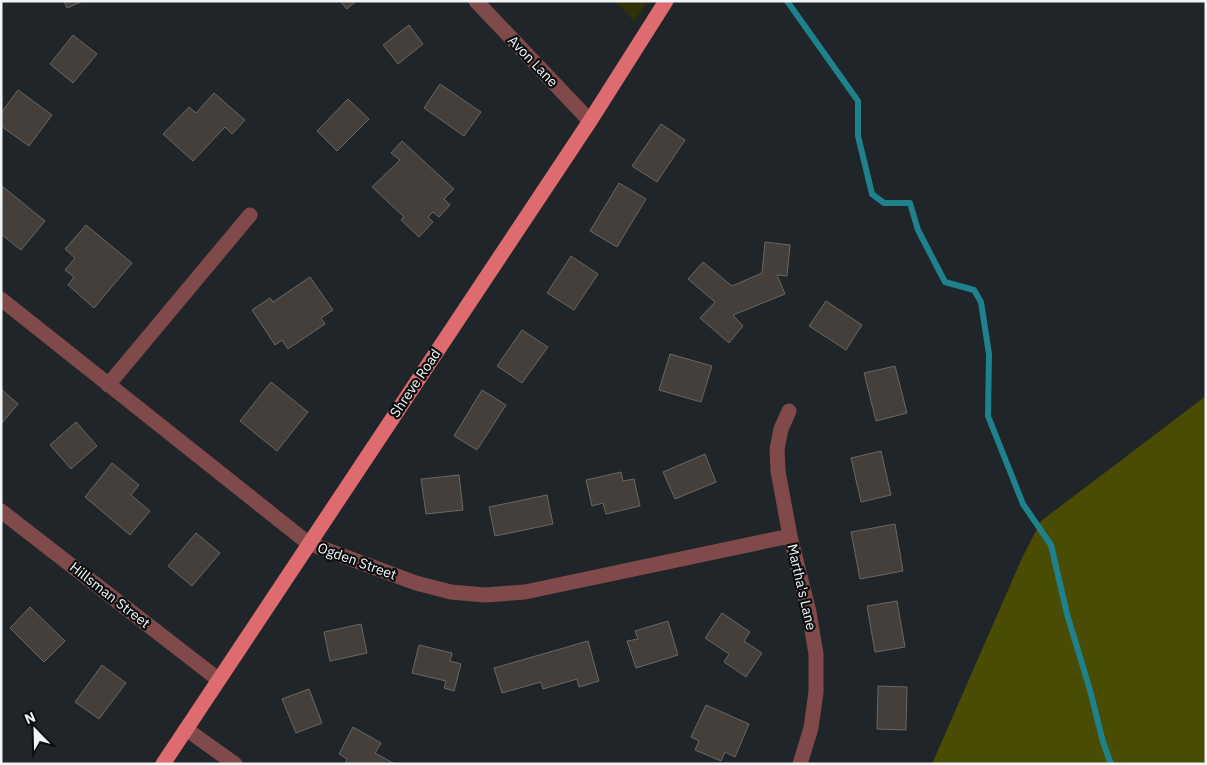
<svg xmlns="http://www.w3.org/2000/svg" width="1207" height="765" font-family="'IBM Plex Sans',sans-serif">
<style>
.green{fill:#303206}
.forest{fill:#4b4c04}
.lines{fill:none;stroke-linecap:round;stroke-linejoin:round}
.stream{stroke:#1f818b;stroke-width:6}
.building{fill:#443f3a;stroke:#6b6761}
.minor{stroke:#814a4a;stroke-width:15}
.major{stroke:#dd6b6f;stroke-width:15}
.labels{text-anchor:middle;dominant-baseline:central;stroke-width:4.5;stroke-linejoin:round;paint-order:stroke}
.street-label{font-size:14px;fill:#f1f5f8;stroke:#0b0e0f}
</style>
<rect width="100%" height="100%" fill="#202529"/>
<path class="green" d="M615,1H648L634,21Z"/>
<path class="forest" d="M1206,396V764H932L1022,558L1041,521Z"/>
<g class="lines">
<path class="stream" d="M787,1L858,101V136L872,194L884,203H910L918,230L945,282L974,290L981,302L989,354L988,416L1023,504L1051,545L1067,614L1090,690L1103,742L1111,764"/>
</g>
<path class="building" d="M64,1H83L67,8Z
M340,1H356L347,9Z
M409,25L423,44L398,64L383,45Z
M73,35L97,54L73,83L50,64Z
M440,84L481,112L464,136L424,108Z
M18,90L52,115L29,146L1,126V113Z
M214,93L245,120L232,134L225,127L193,161L163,134L189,107L196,113Z
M348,99L369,119L337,151L317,131Z
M661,124L685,140L657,182L632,166Z
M402,141L454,189L444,199L450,205L439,217L433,212L428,217L433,222L419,237L401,220L404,217L372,187L400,160L391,153Z
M619,183L646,199L617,247L590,231Z
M2,186L45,221L21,250L1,234Z
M86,225L132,263L94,308L68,285L74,277L65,270L75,258L65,249Z
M765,242L790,245L787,276L777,275L785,294L733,315L743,326L729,343L700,318L715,302L688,279L703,262L732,286L762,273Z
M571,256L598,274L574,310L547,293Z
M310,277L333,310L321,318L325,324L288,349L282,340L275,345L252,310L270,298L273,302Z
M826,301L862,325L846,350L809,326Z
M522,330L548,347L522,383L497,366Z
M670,354L712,366L701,402L659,390Z
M895,366L907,413L876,421L864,373Z
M271,382L308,412L277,451L240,421Z
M2,390L18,404L1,424V391Z
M482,390L506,405L477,450L454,436Z
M76,422L97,446L71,469L50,445Z
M881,451L891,495L861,502L851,458Z
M705,454L716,482L675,499L663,472Z
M112,463L139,485L131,495L150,511L130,535L85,497Z
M621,472L623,481L634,479L640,506L606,514L603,503L592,506L586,480Z
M459,475L463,510L426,514L421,479Z
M547,495L553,524L495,536L489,507Z
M895,524L903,571L860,579L851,532Z
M196,533L220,553L192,586L168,566Z
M897,601L905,647L875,652L867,606Z
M30,607L65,641L44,662L10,628Z
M722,613L750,632L744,641L762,653L746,677L724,662L729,654L705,638Z
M668,621L678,655L636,668L627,641L638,639L635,631Z
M361,624L367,653L330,661L324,632Z
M588,641L599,681L579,687L577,679L543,689L541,682L502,693L494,668Z
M419,645L452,653L450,661L461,664L454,691L444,688L446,681L412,673Z
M102,665L126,683L99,719L75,702Z
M878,686L907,687L906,730L877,729Z
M309,689L322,723L296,733L282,699Z
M706,705L749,724L735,757L725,752L721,761L695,750L699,741L691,737Z
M353,727L381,743L375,753L395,764H345L347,759L339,754Z"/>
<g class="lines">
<path class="minor" d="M476,1L590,121
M1,299L308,543L416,583L451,592L485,595L525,592L790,536
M108,385L250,215
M789,411L781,429L777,449L778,471L790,536L809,612L816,654V692L811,728L800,764
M1,511L219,680
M186,729L235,764"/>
<path class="major" d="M163,764L590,121L666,1"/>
</g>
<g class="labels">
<g class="street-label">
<text transform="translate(533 61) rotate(46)">Avon Lane</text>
<text transform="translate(415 383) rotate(-56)">Shreve Road</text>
<text transform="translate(357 561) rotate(20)">Ogden Street</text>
<text transform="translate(802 587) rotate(77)">Martha's Lane</text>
<text transform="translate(110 595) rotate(38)">Hillsman Street</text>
</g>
</g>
<rect width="1207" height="765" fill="none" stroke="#f1f5f8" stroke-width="5"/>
<g transform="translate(35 730) rotate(337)" stroke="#0b0e0f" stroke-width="4" paint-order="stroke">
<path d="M0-4L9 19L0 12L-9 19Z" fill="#f1f5f8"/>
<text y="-8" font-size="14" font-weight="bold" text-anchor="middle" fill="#f1f5f8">N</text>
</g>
</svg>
